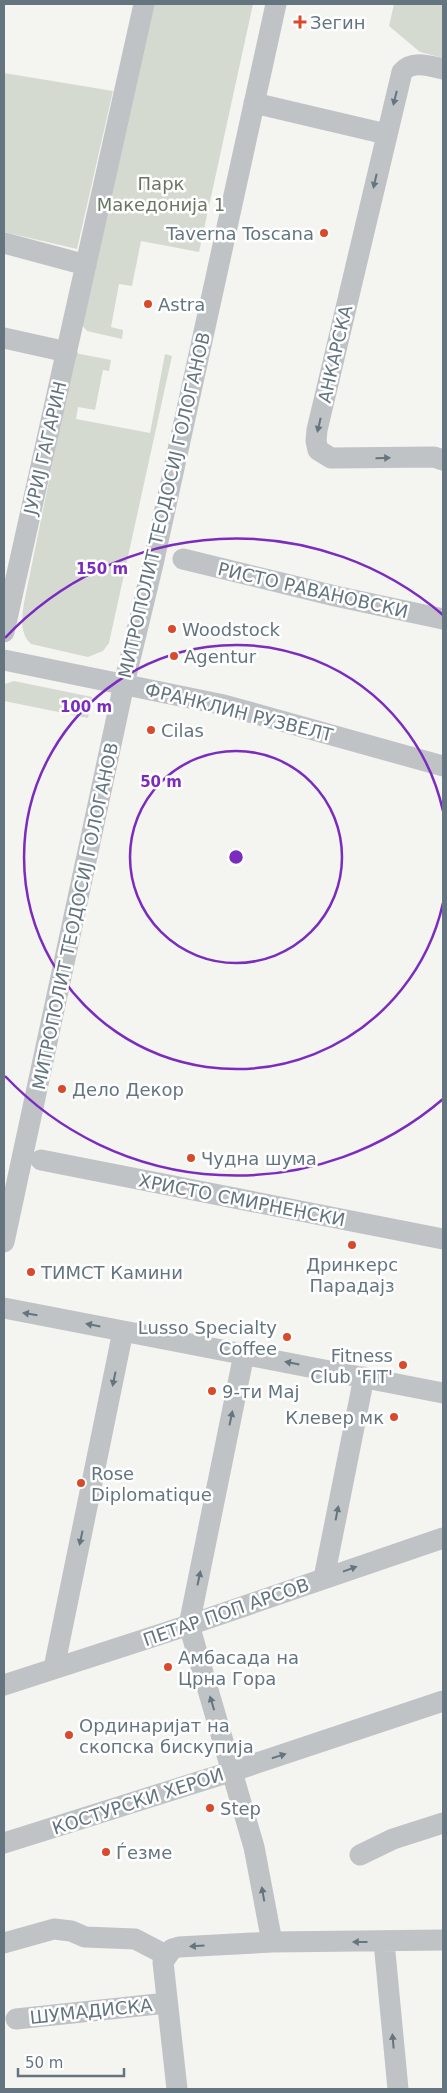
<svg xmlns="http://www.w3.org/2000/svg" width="447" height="2093" font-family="'DejaVu Sans',sans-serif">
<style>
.green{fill:#d5dad1}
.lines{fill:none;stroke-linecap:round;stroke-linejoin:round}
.minor{stroke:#bfc3c6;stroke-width:21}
.oneway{fill:#647580}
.ring{fill:none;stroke:#7b2cbf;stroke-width:2.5}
.poi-dot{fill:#da492a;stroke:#fff;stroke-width:2}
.labels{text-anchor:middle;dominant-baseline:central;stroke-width:5;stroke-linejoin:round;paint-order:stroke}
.poi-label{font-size:18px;fill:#647580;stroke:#fff;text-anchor:start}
.park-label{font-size:18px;fill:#687763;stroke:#fff}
.street-label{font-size:18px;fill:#647580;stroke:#fff}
.centre{fill:#7b2cbf;stroke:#fff;stroke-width:2.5}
.ring-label{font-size:15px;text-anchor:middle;font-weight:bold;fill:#7b2cbf;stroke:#fff;stroke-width:5;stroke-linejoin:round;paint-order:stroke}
</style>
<rect width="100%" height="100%" fill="#f4f4f0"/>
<path class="green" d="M154,4H253L199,252L141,241L132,286L119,284L111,327L123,330L122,339L87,331L81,324Z
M394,4H443V58L420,52L389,26Z
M4,73L113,91L77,249L4,232Z
M75,353L111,360L109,371L103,370L95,410L78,407L76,419L150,433L165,354L172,356L109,643L103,651L88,657L31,644C19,633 22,617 24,603Z
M14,681L92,697L88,718L4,701L5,684Z"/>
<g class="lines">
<path class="minor" d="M443,69C430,66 412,60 402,72L317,430L316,441L318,450L331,458L434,457L443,460
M254,103L386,134
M4,243L86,265
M4,338L67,352
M183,559L335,596L443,619
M4,632L144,4
M4,660L224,705L443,766
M41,1160L443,1239
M4,1242L124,684L153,564L276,4
M4,1308L443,1393
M244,1354L189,1625L254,1847L272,1942
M324,1578L364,1377
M54,1668L123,1331
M4,1685L189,1625L443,1538
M4,1843L233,1771L443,1701
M360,1855L393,1839L443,1823
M384,1942L398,2089
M4,1943L54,1929L71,1931L85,1937L135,1939L166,1955
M16,2019L167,2003
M177,2089L163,1962L172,1949L179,1947L272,1942L443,1940"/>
</g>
<defs><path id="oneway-solid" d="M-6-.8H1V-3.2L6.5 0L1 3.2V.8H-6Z" transform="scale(1.25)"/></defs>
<g class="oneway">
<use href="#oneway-solid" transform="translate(395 98) rotate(104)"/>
<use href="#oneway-solid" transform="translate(375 181) rotate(103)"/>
<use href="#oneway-solid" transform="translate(319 425) rotate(103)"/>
<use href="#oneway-solid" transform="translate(383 458) rotate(-1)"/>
<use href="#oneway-solid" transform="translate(30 1314) rotate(-171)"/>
<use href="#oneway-solid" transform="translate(93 1325) rotate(-169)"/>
<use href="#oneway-solid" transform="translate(292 1363) rotate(-169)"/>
<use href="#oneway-solid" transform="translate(114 1379) rotate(102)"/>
<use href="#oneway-solid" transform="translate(231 1418) rotate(-78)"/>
<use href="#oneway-solid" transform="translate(337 1513) rotate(-79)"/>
<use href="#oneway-solid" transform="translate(81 1538) rotate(102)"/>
<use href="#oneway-solid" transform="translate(350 1569) rotate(-20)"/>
<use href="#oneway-solid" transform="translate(199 1578) rotate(-78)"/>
<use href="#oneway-solid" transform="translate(212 1703) rotate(-107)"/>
<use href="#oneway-solid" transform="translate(279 1756) rotate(-18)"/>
<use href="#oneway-solid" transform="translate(263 1894) rotate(-100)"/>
<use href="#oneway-solid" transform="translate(360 1942) rotate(-180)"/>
<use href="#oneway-solid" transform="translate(197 1946) rotate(177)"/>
<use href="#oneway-solid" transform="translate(393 2041) rotate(-95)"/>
</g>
<g class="ring">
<circle cx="236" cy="857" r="106"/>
<path d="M443 903A212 212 0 1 1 443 811"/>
<path d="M443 1099A318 318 0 0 1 5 1076M5 638A318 318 0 0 1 443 615"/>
</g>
<g class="poi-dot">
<path d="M297.5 14.5h5v5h5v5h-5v5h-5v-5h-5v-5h5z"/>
<circle cx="324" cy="233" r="5"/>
<circle cx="148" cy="304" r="5"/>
<circle cx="172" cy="629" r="5"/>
<circle cx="174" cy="656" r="5"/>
<circle cx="151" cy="730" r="5"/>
<circle cx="62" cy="1089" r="5"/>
<circle cx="191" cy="1158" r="5"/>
<circle cx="352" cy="1245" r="5"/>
<circle cx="31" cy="1272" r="5"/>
<circle cx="287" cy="1337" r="5"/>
<circle cx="403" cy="1365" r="5"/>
<circle cx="212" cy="1391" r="5"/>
<circle cx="394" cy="1417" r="5"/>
<circle cx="81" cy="1483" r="5"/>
<circle cx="168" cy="1667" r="5"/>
<circle cx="69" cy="1735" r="5"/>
<circle cx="210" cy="1808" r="5"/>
<circle cx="106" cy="1852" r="5"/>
</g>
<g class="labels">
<g class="poi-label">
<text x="310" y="22">Зегин</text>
<text x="314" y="233" text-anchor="end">Taverna Toscana</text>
<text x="158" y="304">Astra</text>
<text x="182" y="629">Woodstock</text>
<text x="184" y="656">Agentur</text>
<text x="161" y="730">Cilas</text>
<text x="72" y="1089">Дело Декор</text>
<text x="201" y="1158">Чудна шума</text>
<text x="352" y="1264" text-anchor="middle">Дринкерс<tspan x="352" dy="21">Парадајз</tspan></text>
<text x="41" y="1272">ТИМСТ Камини</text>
<text x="277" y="1327" text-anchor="end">Lusso Specialty<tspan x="277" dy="21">Coffee</tspan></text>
<text x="393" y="1355" text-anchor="end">Fitness<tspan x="393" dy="21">Club 'FIT'</tspan></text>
<text x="222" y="1391">9-ти Мај</text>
<text x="384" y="1417" text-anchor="end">Клевер мк</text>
<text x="91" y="1473">Rose<tspan x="91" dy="21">Diplomatique</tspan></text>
<text x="178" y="1657">Амбасада на<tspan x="178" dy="21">Црна Гора</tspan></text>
<text x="79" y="1725">Ординаријат на<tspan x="79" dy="21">скопска бискупија</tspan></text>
<text x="220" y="1808">Step</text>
<text x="116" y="1852">Ѓезме</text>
</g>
<g class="park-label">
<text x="161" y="183">Парк<tspan x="161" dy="21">Македонија 1</tspan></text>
</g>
<g class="street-label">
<text transform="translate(335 354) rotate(-77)">АНКАРСКА</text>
<text transform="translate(45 448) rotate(-77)">ЈУРИЈ ГАГАРИН</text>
<text transform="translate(164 505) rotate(-77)">МИТРОПОЛИТ ТЕОДОСИЈ ГОЛОГАНОВ</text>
<text transform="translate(313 590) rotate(13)">РИСТО РАВАНОВСКИ</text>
<text transform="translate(239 712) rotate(14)">ФРАНКЛИН РУЗВЕЛТ</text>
<text transform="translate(75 916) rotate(-78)">МИТРОПОЛИТ ТЕОДОСИЈ ГОЛОГАНОВ</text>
<text transform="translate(242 1200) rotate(11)">ХРИСТО СМИРНЕНСКИ</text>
<text transform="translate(226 1612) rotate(-19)">ПЕТАР ПОП АРСОВ</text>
<text transform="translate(138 1801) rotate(-18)">КОСТУРСКИ ХЕРОИ</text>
<text transform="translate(91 2011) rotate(-6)">ШУМАДИСКА</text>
</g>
</g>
<circle cx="236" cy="857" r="8" class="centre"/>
<g class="ring-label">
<text x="102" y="574">150 m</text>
<text x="86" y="712">100 m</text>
<text x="161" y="787">50 m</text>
</g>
<rect width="447" height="2093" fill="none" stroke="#647580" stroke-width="10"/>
<path d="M18 2068v8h106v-8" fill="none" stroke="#647580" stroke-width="2.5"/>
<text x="25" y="2068" font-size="15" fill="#647580" stroke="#ffffff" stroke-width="4" paint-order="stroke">50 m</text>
</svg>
